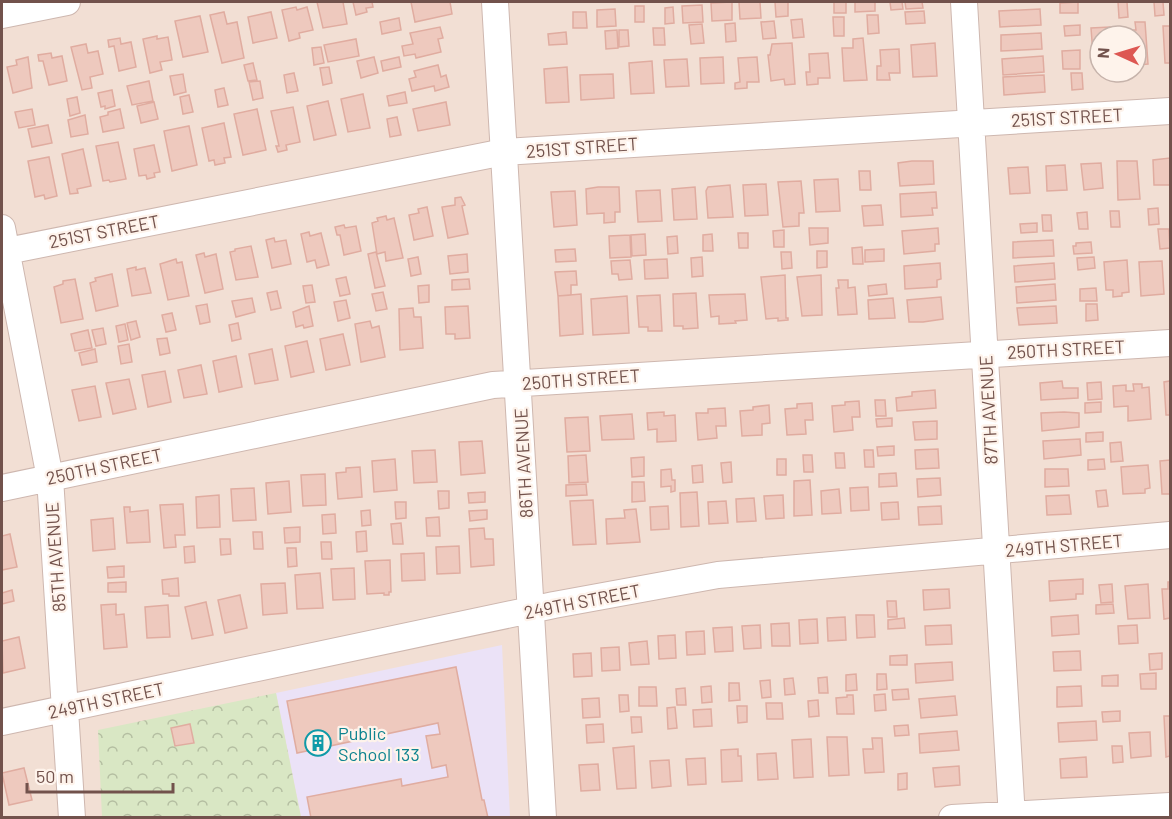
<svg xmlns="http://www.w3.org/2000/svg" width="1172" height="819" font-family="Barlow,sans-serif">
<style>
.residential{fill:#f2dfd4;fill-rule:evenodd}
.education{fill:#ebe2f7}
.park{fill:url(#park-crowns)}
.building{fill:#eec9be;stroke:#e0aca0;stroke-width:1.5}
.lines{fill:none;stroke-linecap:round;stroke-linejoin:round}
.minor-casing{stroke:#ceb7af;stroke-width:28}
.minor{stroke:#fff;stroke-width:26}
.labels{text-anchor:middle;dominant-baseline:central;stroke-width:4.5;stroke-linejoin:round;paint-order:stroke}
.street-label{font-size:18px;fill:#72524c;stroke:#fef3eb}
.culture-label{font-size:18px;fill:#0d838f;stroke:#fef3eb;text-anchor:start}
</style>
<defs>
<pattern id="park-crowns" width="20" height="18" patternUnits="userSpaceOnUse" patternTransform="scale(1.5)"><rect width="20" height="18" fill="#d9e7c4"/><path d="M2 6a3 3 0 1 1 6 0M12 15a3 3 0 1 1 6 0" fill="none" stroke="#b4bea1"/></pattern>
</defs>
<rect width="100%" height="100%" fill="#fbeee5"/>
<path class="residential" d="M2,2H1170V817H2ZM1100,36H1136V72H1100Z"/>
<path class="education" d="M502,645L510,817H301L276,693Z"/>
<path class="park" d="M276,693L301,817H102L98,730Z"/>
<path class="building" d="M317,2H343L347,24L323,28Z
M353,2H372L373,7L366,8L367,12L356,15Z
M411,2H450L452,14L415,22Z
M732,2V20L712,21L711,3Z
M739,2H760L761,18L740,19Z
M775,2H788V16L776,17Z
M834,2H846V13H834Z
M855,2H875V11L855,12Z
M890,2H902L903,9L891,10Z
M905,2H922L923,8L906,9Z
M1078,2V13H1060V3Z
M1118,2H1127L1128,17L1119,18Z
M1154,2H1163L1164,15L1155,16Z
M702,5L703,22L683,23L682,6Z
M635,6H644V22H635Z
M296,7L297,10L307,7L313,30L299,33L300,38L289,41L282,10Z
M673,7L674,23L665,24V8Z
M615,9L616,26L597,27V10Z
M1040,9L1041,25L1000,27L999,11Z
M924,11L925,23L906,24L905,12Z
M224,12L227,24L237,22L244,58L222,63L210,15Z
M271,12L277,38L253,43L248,17Z
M573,12H586L587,28H573Z
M867,15H878L879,33L868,34Z
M200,16L208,52L183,57L175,21Z
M833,17H844V36H834Z
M399,18L401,30L382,34L380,22Z
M802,19L804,37L793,38L791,20Z
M774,21L776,38L763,39L761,22Z
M1135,22H1145L1148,64L1136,65V36H1128L1127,30H1136Z
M735,23L736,41L726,42L725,24Z
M702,24L704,43L691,44L689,25Z
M1080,25V35L1065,36L1064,26Z
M1163,26H1170V63H1165Z
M440,27L443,38L438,39L441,52L416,58L415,54L404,56L402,46L413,44L410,33Z
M1110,27L1111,36H1100V66L1094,67L1091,28Z
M653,28H664L665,45H654Z
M617,30L618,48L606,49L605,31Z
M619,30H628L629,46L619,47Z
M566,32L567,44L549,45L548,34Z
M1041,33L1042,49L1001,51V35Z
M157,36V39L168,37L172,60L160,62L162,70L150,73L143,39Z
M120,38L121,44L131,42L136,67L119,71L114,46L109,47L108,40Z
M863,38L867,80L844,81L842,48H853V39Z
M356,39L359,56L328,62L324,45Z
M792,43L795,84L785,85L784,79L771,81L768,55H770L772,44Z
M935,43L937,76L913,77L911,45Z
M86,44L88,53L98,51L103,74L90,77L92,88L82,90L71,47Z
M321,47L324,63L314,65L312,48Z
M899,49L900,73H889L890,80H877V66H881L880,50Z
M1080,50V69H1063L1062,51Z
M51,53L52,58L62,56L67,81L49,85L43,61H39L38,55Z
M828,53L830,78H818V84L807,85L806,72H810L809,54Z
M1043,56L1044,72L1003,75L1002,59Z
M28,57L32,88L13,93L7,67L17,65L16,60Z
M374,57L378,73L361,78L357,61Z
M399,57L401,67L383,71L381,61Z
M723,57L724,83L701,84L700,58Z
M757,57L759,82H747V88L735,89V83L740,82L738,58Z
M687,59L689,86L666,87L664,60Z
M652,61L654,93L631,94L629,63Z
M253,63L257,80L248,81L244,65Z
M438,65L441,77L446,75L449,87L435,91L434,86L412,91L409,79L416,77L414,71Z
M329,67L332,83L323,85L320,68Z
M567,67L569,102L546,103L544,69Z
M294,73L298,91L287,93L284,75Z
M1071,73H1082L1083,89L1072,90Z
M183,74L186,92L174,95L170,76Z
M613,74L614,98L581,100L580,75Z
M1044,75L1045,92L1004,95L1003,77Z
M149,81L153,101L132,105L127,86Z
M260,81L263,98L253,100L249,82Z
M224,88L228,105L218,107L215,90Z
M112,90L115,106L105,109V106L101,107L98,93Z
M405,92L407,103L389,106L387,96Z
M363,94L370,128L348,132L341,99Z
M189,95L193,112L183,114L180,97Z
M77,97L80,113L70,116L67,99Z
M328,101L336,135L314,140L307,106Z
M154,102L158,119L141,123L137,106Z
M446,102L450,125L418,131L413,109Z
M293,107L300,142L286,145L287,150L278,152L276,146H279L271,111Z
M32,109L35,125L19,128L15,112Z
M120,109L124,128L103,132L100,117L108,115V112Z
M257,109L266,150L243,155L234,114Z
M85,115L88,134L71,137L68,120Z
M397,117L401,135L390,137L387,119Z
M224,123L231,157L224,158L225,163L215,165L214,160L209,161L202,128Z
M48,125L52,143L32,147L28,129Z
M189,126L197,165L172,171L164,131Z
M118,142L126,179L110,182L109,180L103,181L96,146Z
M154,145L160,172L154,173L155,177L147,179L146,175L139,176L134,149Z
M83,149L91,186L77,189L78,193L70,194L62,154Z
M49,157L57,196L45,199L44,195L35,197L28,161Z
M1170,158V185H1154L1153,160Z
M912,161H933L934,184L900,186L898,163Z
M1117,161H1137L1140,199L1118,200Z
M1101,163L1103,188L1084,190L1081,164Z
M1065,165L1067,190L1047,191L1046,166Z
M1028,167L1030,193L1010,194L1008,168Z
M859,171H870L871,190H860Z
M838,179L840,211L816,212L814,180Z
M801,181L804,213H799V226L783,227L778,182Z
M766,184L768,215L745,216L743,185Z
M730,185L733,217L708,218L706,191L708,187Z
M598,187H619L620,212H615V222L604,223V213L587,214L586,189Z
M695,187L697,219L674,220L672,189Z
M660,190L662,221L638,222L636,191Z
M575,191L577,225L554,227L551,192Z
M936,192L937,208H932L933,215L901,217L900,194Z
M461,197L465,205L462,206L468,234L448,238L442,207L455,205V198Z
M881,205L883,225L864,226L862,206Z
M427,207L433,236L414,240L409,215L419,213L418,209Z
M1158,208L1159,224L1149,225L1148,209Z
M1110,211H1119L1120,227H1111Z
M1087,212L1088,229H1079L1077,213Z
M1042,215H1051L1052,231H1043Z
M386,216L387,220L394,218L403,258L386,261L385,252L377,254L372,223L378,221L377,218Z
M1037,223V232L1021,233L1020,224Z
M344,225L345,228L356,226L361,251L344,255L340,235H337L335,227Z
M809,228H828V243L810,245Z
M938,228L939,244H935V251L904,254L902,231Z
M1158,229H1169L1170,248L1160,249Z
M784,230V247H774L773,231Z
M309,232L310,236L321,233L329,265L317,268L315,260L307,262L301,234Z
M738,233H748V248H739Z
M645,234L646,255L632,256L631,235Z
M712,234L713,251H703V235Z
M630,235L631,257L610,258L609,236Z
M677,236L678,253L668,254L667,237Z
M274,238L275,242L286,240L291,264L272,268L266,240Z
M1053,240L1054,256L1013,258V242Z
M1091,242L1092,253L1074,254L1073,246H1076V243Z
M251,246L258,277L236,280L230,252L235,251V249Z
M862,247L863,264H853L852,248Z
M575,249L576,261L556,262L555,250Z
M884,249V261L865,262V250Z
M817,251H827V267L817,268Z
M376,252L385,286L375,288L368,254Z
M781,252H791L792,268L782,269Z
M204,253L205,257L216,254L223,289L205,293L196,255Z
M467,254L468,272L450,274L448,256Z
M418,257L421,274L411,276L408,259Z
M702,257L703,276L692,277L691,258Z
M1094,257L1095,268L1078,270L1077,258Z
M176,259L177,263L182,262L189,296L168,300L160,264Z
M667,259L668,278L645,279L644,260Z
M630,260L632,279L619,280L618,274H612L611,261Z
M1127,260L1129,292L1122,293V296L1113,297V290H1106L1104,262Z
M1162,261L1164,294L1141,296L1139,262Z
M940,263L941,279L937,280V287L905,289L904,266Z
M1054,263L1055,279L1015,282L1014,266Z
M136,267V270L145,268L151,293L132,296L127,269Z
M576,271L577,285H571V295L558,296L555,272Z
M112,274L118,306L96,311L90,283L96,281L95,278Z
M785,275L786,318H788V320L778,321V318L766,319L761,277Z
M821,275L822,315L802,316L797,277Z
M346,277L350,294L340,296L336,279Z
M75,279L83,319L61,323L54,287L63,284V281Z
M469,279L470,289L452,290V280Z
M838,280H848V288L855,287L857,314L838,315L836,288H839Z
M886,284L887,294L869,296L868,286Z
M1055,284L1056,300L1017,303L1016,287Z
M312,285L315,302L306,303L303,286Z
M429,285V302L419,303L418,286Z
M1096,288L1097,301H1080V289Z
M277,291L281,308L271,310L267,293Z
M383,292L387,309L376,311L372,294Z
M696,293L698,328L683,329V326H674L673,294Z
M581,294L583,334L560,336L558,296Z
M745,294L747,320L735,321L736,323L719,324V316L711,317L709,295Z
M660,295L662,331H648V327H639L637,296Z
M627,296L629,333L593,335L591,299Z
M941,297L943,319L923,322H909L907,300Z
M252,298L255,312L236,317L232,301Z
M893,298L895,318L869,319L868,300Z
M346,300L350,318L338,321L334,302Z
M207,304L210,322L200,324L196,306Z
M1086,304H1097L1098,320L1086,321Z
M309,306L313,326L304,328L303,325L296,327L293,312Z
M468,306L470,338L455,339V334H446L445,307Z
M1056,306L1057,323L1019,325L1017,308Z
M413,308L414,317H421L423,348L400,350L399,309Z
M172,313L176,330L166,332L162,315Z
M136,321L140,337L131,340L127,323Z
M370,321L372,328L379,326L385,357L361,362L355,324Z
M238,323L241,339L232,341L229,325Z
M125,324L128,340L119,342L116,326Z
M103,328L106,344L96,346L92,330Z
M88,330L92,348L75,351L71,334Z
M343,334L350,365L326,370L320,339Z
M167,338L170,353L160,355L157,339Z
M307,341L314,372L291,377L285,346Z
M129,344L132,362L121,364L118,346Z
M95,349L97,362L82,365L79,353Z
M272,349L278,380L255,384L249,354Z
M236,356L242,387L219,392L213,361Z
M201,365L207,394L184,398L178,370Z
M165,371L171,402L148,407L142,375Z
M129,379L136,409L113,414L106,383Z
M1062,381L1063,388H1078V398L1041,400L1040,383Z
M1170,381V415H1166L1164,382Z
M1101,382L1102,399L1088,400L1087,383Z
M1133,384H1142V388L1149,387L1151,419L1128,421V406L1114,407L1113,386L1126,385V391H1134Z
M95,386L101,417L79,421L72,390Z
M935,390L936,408L897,411L896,398L912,396V392Z
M875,400H885L886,416H876Z
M859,401L860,417H852L853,430L834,432L832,406L845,405V402Z
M1101,402V412L1085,413V403Z
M812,403L813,420H805L806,434L787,435L785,409L797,408V404Z
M769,405L770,423L762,424V435L742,436L740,411L753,410V407Z
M725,408L726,426H716L717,438L698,440L696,413H708V409Z
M664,412V416L675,415L676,441L657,442V429L648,430L647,413Z
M1064,412L1079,413V427L1042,431L1041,413Z
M632,414L634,439L602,440L600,416Z
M588,417L590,451L567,452L565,418Z
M892,418V426L877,427L876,419Z
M937,421V439L915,440L913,422Z
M1103,432V441L1086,442V433Z
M1080,439L1081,455L1044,459L1043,441Z
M482,441L485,473L461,475L459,442Z
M1121,442L1123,461L1111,462L1110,443Z
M894,446V455L878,456L877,447Z
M938,449L939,468L916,469L915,450Z
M435,450L437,482L414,483L412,451Z
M864,450H873L874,467H865Z
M835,453H844L845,468H836Z
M586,455L588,482L569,483L568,456Z
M803,455H812L813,472H804Z
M644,457V476L632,477L631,458Z
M395,459L397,490L374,492L372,461Z
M777,459H786V475H777Z
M1104,459L1105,469L1088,470V460Z
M1170,460V494H1162L1160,461Z
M731,462L732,482L723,483L721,463Z
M702,465L703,482L693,483L692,466Z
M1148,465L1150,488L1145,489V493L1123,494L1121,467Z
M360,467L362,497L338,499L336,473L346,472V468Z
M671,469L672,480H675V491L671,492V486L661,487V470Z
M1045,469H1068L1069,486L1045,487Z
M896,473L897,486L879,487V474Z
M325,474L326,505L303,506L301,475Z
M940,478L941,495L918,497L917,479Z
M810,480L812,515L794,516V481Z
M289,481L291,512L268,514L266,483Z
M632,482H644L645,501L632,502Z
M586,484L587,495L566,496V485Z
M868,487L869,510L851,511L850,488Z
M254,488L256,520L233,521L231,489Z
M839,489L841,513L822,514L821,491Z
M1106,490L1108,506L1098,507L1096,491Z
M438,491H449V508L439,509Z
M485,492V502L469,503L468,493Z
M697,492L699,526L681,527L680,493Z
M219,495L220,527L197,528L196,497Z
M783,495L784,518L766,519L764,496Z
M1069,495L1071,514L1047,515L1046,496Z
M754,498L756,521L737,522L736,499Z
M593,500L596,544L573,545L570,501Z
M726,501L728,523L709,524L708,502Z
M395,502H406V518L396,519Z
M898,502L899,519L882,520L881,503Z
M183,504L185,535H175L176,547L164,548L160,505Z
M668,506L669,529L651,530L650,507Z
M941,506L942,524L919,525L918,507Z
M124,507H130V512L148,510L150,542L127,543Z
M636,509L640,542L607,544L606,519L625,518L624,510Z
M370,510L371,525L362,526L361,511Z
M487,510V519L470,521L469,511Z
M335,514L336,533L323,534L322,515Z
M439,517L440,536H427L426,518Z
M113,518L115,549L93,551L91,520Z
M401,523L403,544H393L391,524Z
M300,527V542L285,543L284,528Z
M484,528L485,539H493L494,565L471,567L469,529Z
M366,531L367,551L357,552L356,532Z
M253,532H262L263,549H254Z
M10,534L17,567L2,570V536Z
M220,539H230L231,554L221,555Z
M321,542H331L332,559H322Z
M194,546L195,562L185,563L184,547Z
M459,546L460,573L437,574L436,547Z
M287,548H296L297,566L288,567Z
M424,553L425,580L402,581L401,554Z
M390,560L391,592H389V595H384V593L367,594L365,561Z
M124,566V577L108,578L107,567Z
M354,568L355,599L333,600L331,569Z
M320,573L323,608L297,609L295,575Z
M178,578L179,596H169V594H163L162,580Z
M1083,579V594H1076V599L1050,601L1049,581Z
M126,582V592H108V583Z
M1168,582H1170V618L1164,619L1162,589H1168Z
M285,583L287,613L263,615L261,584Z
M1112,584L1113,602L1101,603L1099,585Z
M1148,584L1150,618L1128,619L1125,586Z
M949,589L950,608L924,610L923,590Z
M12,590L14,601L2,604V593Z
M240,595L247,628L225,633L218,600Z
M887,601H896L897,617H888Z
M206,602L213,635L192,639L185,607Z
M116,604V615L124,614L127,647L104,649L101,605Z
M1113,604L1114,613L1096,614V605Z
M168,605L170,637L147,638L145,607Z
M856,615H874L875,637L857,638Z
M1078,615L1079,634L1052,636L1051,617Z
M845,617L846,640L828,641L827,618Z
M904,618L905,628L888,629V620Z
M817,619L818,643L800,644L799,620Z
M789,623L790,646H772L771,624Z
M760,625L761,648L744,649L742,626Z
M951,625L952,644L926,645L925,626Z
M1137,625L1138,643L1119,644L1118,626Z
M732,627L733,651L715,652L713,628Z
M704,631L705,654L687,655L686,632Z
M675,635L676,658L659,659L658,636Z
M19,637L25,668L3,673L2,641Z
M647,641L649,664L631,665L629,643Z
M619,647L620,670L602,671L601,648Z
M1080,651L1081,670L1054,671L1053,652Z
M591,653L592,676L574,677L573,654Z
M1162,653V669L1150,670L1149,654Z
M907,655V665H890V656Z
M952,662L953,680L916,683L915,664Z
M456,667L482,800H484L488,818H311L307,797L401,779L402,786L448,777L446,765L432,768L426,736L440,734L438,723L297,753L287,701Z
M1156,673V689H1141L1140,674Z
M856,674L857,690L846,691V675Z
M877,674H886L887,689L877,690Z
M1118,675V686H1102V676Z
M827,677L828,693H819L818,678Z
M793,678L795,694L785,695L784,679Z
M770,680L771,697L762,698L760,681Z
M729,683H739L740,700L729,701Z
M711,686L712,702L702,703L701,687Z
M1081,686L1082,706L1057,707V687Z
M639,687H656L657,706H639Z
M685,688L686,705H677L676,689Z
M908,689L909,699L893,700L892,690Z
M885,694L886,710L875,711L874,695Z
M619,695H628L629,711L620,712Z
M847,695H853L854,714H837L836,698L847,697Z
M955,696L957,715L921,718L919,699Z
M599,698L600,717L583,718L582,699Z
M818,700L819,716L809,717L808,701Z
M766,703H782L783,719H767Z
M737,706H747V722L738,723Z
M675,707L677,728L668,729L667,708Z
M711,709L712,726L694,727L693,710Z
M1120,711V721L1103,722L1102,712Z
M1164,716H1170V756L1166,757Z
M631,717H641L642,732L632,733Z
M1096,721L1097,740L1059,742L1058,723Z
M190,724L194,743L175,746L171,728Z
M603,724L604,742L587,743L586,725Z
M908,725L909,735L895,736L894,726Z
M957,731L959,750L920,753L919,734Z
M1150,732L1151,756L1131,758L1129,733Z
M827,737H847L849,775L829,776Z
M872,738H882L884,772L865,773L863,749H873Z
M811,739L813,777L794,778L792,740Z
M634,746L636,788L617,789L613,748Z
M1112,746H1122L1123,762L1113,763Z
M738,749V756H741L742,781L722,782L721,750Z
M776,753L778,779L758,780L757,754Z
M1086,757L1087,777L1061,778L1060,759Z
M705,758L706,784L688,785L686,759Z
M669,760L671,786L652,788L650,761Z
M598,764L600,790L581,791L579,765Z
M959,766L960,785L935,787L933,768Z
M24,768L32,800L9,805L2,773Z
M907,773V789L898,790V774Z"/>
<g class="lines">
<g class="minor-casing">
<path id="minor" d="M495,2L543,818
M964,2L1012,818
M2,15L67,2
M2,228L50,478L72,818
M2,252L504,152L1170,111
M2,488L493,385L1170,343
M2,722L554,605L718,575L1170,535
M952,818L1170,806"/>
</g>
<use href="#minor" class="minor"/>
</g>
<defs>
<g id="building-ring" transform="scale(1.35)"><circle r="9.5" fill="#fef3eb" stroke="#0f9aa8" stroke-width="1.5"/><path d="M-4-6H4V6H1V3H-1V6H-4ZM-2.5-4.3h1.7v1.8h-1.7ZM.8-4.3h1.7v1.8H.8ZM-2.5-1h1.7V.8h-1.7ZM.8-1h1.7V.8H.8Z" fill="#0f9aa8"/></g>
</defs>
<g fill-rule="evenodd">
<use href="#building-ring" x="318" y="743"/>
</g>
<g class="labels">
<g class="street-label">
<text transform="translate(1067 117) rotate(-3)">251ST STREET</text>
<text transform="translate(582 147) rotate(-4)">251ST STREET</text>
<text transform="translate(104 231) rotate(-11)">251ST STREET</text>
<text transform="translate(1066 349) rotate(-3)">250TH STREET</text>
<text transform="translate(581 379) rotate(-4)">250TH STREET</text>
<text transform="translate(988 410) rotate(-93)">87TH AVENUE</text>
<text transform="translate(523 463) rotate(-93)">86TH AVENUE</text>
<text transform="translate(104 466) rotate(-12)">250TH STREET</text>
<text transform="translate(1064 545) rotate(-5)">249TH STREET</text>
<text transform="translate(55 557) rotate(-94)">85TH AVENUE</text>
<text transform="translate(582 601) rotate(-11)">249TH STREET</text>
<text transform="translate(106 700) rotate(-12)">249TH STREET</text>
</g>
<g class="culture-label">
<text x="338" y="733">Public<tspan x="338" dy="21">School 133</tspan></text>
</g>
</g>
<rect width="1172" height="819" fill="none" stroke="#72524c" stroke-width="6"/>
<g transform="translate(1118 54) rotate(274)"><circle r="28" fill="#fef3eb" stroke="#c6b3ab" stroke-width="1.5"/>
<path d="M0-4.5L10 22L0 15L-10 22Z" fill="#dd5752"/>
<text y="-9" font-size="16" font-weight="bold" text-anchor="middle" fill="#72524c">N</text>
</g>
<path d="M27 783v9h146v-9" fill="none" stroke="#72524c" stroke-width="3"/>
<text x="36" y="783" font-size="18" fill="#72524c" stroke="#fef3eb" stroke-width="4.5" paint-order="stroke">50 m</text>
</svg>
